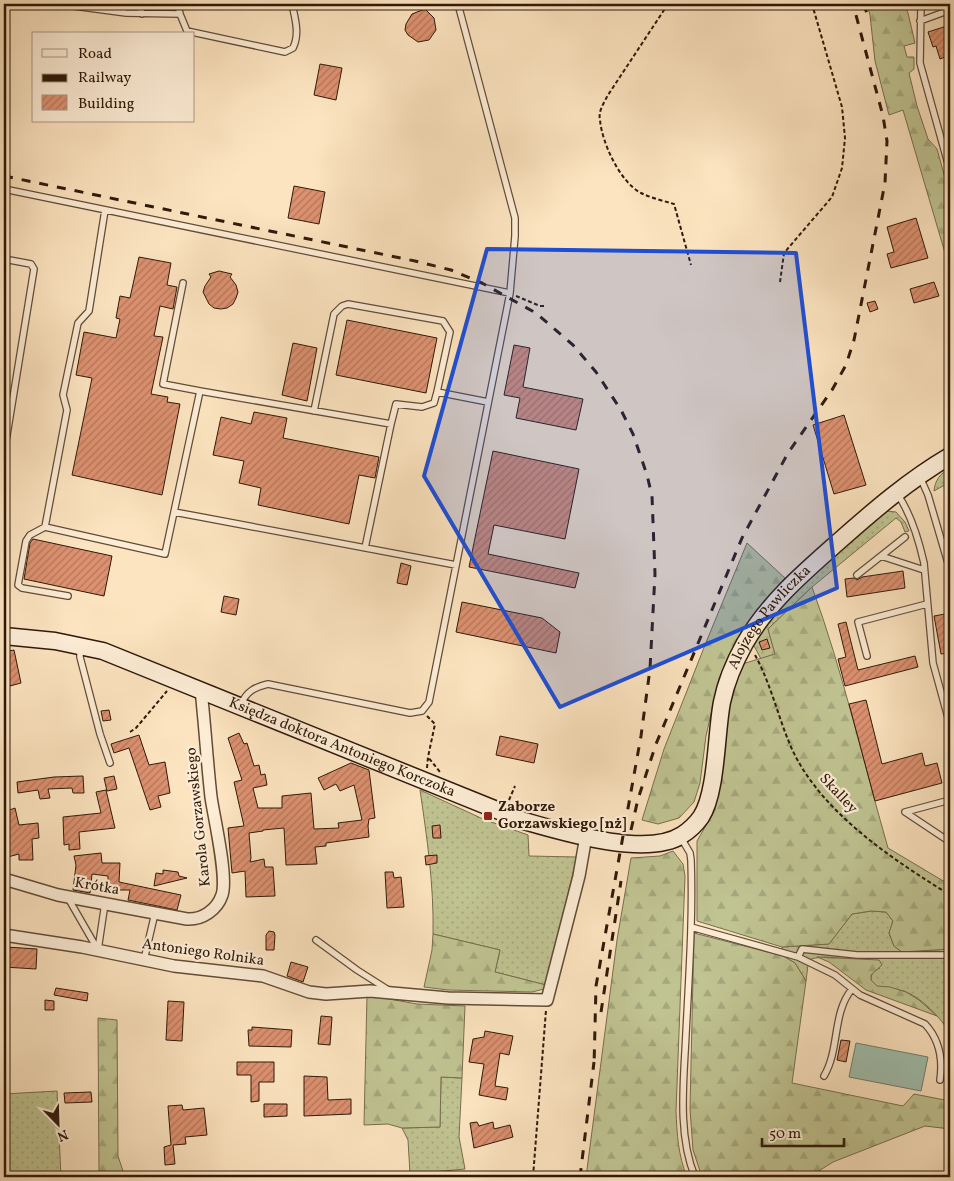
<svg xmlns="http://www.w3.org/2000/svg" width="954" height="1181" font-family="Vollkorn,serif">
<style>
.grass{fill:url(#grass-dots);stroke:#786e4e}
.forest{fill:url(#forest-firs);stroke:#786e4e}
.water{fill:#a0bfad;stroke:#737d6b}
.building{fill:url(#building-hatch);stroke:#2f1909}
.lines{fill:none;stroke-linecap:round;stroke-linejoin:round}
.lane-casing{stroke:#624c37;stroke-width:8}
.street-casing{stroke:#624c37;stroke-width:14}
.secondary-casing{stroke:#2f1909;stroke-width:19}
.path{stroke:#2f1909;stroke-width:2;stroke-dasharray:4 2.5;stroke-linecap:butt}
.lane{stroke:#fdedd6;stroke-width:5.5}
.street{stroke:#fdedd6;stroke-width:11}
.secondary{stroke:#fdedd6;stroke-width:16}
.rail{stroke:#2f1909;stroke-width:3;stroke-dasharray:9 9;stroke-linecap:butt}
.marked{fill:#1d4ed8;fill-opacity:0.2;stroke:#1d4ed8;stroke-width:4;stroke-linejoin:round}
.poi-dot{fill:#8f2418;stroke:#fdedd6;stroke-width:2}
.labels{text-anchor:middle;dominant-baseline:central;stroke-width:4.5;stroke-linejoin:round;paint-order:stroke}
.street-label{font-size:15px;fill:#2f1909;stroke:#fdedd6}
.poi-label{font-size:15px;font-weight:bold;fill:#2f1909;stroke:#fdedd6;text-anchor:start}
</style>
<defs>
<pattern id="grass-dots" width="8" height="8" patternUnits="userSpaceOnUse" patternTransform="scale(1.25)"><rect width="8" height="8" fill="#c0c492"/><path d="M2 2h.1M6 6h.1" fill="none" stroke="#a5a87d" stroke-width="1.8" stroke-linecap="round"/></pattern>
<pattern id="forest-firs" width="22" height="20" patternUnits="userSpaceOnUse" patternTransform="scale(1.25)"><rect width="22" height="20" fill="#c0c492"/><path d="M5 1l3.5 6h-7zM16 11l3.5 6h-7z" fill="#a5a87d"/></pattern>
<pattern id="building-hatch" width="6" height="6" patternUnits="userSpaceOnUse" patternTransform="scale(1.25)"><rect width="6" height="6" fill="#dd9170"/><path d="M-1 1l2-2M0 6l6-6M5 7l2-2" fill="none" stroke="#b4765a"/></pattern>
</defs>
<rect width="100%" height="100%" fill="#fce4c0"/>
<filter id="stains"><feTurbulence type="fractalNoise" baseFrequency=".004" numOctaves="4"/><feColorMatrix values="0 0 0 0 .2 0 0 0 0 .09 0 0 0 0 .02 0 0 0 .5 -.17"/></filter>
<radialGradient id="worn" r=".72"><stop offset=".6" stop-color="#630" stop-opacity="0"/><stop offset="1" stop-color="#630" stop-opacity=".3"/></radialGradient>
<path class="grass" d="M950,468V482L934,491C935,480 940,474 950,468Z
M887,511L896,512L905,522L909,531L905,532L901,522L896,518L812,587L768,629L775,654L761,659L752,642L781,603Z
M420,790L483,819L528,835L529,856L577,857L546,985L495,972L500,950L433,934C434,885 427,838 420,790Z
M871,911L886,912L893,921L889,933L894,946L902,952L950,949V1033C940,1017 922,998 904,991C897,989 880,988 876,986C874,985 873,982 871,980C871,973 874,971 880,968C858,963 834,953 811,959L808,965L806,981L795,963L783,956L782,947L829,944L852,914Z
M441,1077L462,1078L459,1137L465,1169L410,1174L408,1140L402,1128L440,1127Z
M57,1091L61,1177H4V1094Z"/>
<path class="forest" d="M867,4H904L908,13L915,43L904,46L907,57H914V69L909,73L917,106L928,139L937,149L950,196V270L903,110L889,115L875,61L870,15Z
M747,543L786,579L766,600L737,639L719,678L706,736L700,783L694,802L679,818L658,824L642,820L664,749L707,640Z
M812,587C843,672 863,761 888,848L950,885V949L902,952L894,946L889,933L893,921L886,912L871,911L852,914L829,944L782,947L697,921V841L715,810L724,730L730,696L739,665L775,654L768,629Z
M673,851L683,864L685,876L676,1111C677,1134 678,1155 687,1177H586L617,940L631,858L660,856Z
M694,933L783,956L795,963L806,981L792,1083L903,1106L914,1094L950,1101V1129L925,1126L833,1162L809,1177H702L693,1150L690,1109Z
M433,934L500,950L495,972L546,985L544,989L532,992L448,990L424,987L432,950Z
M817,957L879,960L882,965L871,975V980L877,986L890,987L906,992L919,1000L937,1016L866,990L829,962Z
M367,995L417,1004L465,1006L462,1078L441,1077L440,1127L402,1128L388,1124L364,1125Z
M98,1018L117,1020L118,1156L125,1177H99Z"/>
<path class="water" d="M856,1043L928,1057L921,1091L849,1077Z"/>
<path class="building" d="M425,9L434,18L436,30L429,40L418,42L408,35L405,30L406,24L412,14Z
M950,25V55L940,59L936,46L933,47L928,32Z
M320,64L342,68L336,100L314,95Z
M294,186L325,192L319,224L288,218Z
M916,218L928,258L891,268L887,254L894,252L887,227Z
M139,257L171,263L167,285L177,287L173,309L160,306L154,336L163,337L151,394L168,397L167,402L180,404L162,495L72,475L92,378L76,375L84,332L116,338L120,319L116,318L120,296L130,298Z
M219,271L232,274L230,277L236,285L238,292L236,298L233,304L227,308L221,309L214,308L209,304L203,292L205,286L211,277L209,274Z
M934,282L939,296L914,303L910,289Z
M875,301L878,309L870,312L867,303Z
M347,320L437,338L426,393L336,375Z
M293,343L317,348L307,401L282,395Z
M514,345L530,348L523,387L583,399L576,430L516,418L520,398L504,395Z
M254,412L287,418L283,438L379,457L375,478L359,475L349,524L258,505L261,488L239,483L244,461L213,455L221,417L251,424Z
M844,415L866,485L834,494L813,425Z
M493,451L579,469L565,539L494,525L488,554L579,573L575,588L469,567Z
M33,539L112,556L104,596L24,579L30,543Z
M401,563L411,566L407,585L397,583Z
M903,571L905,588L847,597L845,579L854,578L857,580L862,577Z
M224,596L239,599L236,615L221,612Z
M462,602L542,618L560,632L556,653L456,632Z
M945,614L950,653L941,654L934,616Z
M846,622L858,670L915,656L918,667L845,686L838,659L846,657L838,624Z
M767,639L770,648L762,650L759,642Z
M14,650L21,683L10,686L4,662V652Z
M866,700L882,764L922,753L925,766L937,763L942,783L875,801L849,704Z
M109,710L111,720L103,721L101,711Z
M239,733L244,744L247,743L254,766L259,765L261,775L265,774L267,785L253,788L258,808H282V796L311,793L314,829L339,828L338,823L362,820L354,785L340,791L336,784L324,790L318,778L351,763L369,770L375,818L369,819L368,826L369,837L326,843V846L315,847L317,864L286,865L284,828L263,830V831L249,833L251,858L250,862L264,859L265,867H273L275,896L246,897L245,871L232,873L228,828L244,826L234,782L242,780L228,738Z
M139,735L149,765L165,762L170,793L158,796L161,807L150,810L129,748L114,753L111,744Z
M500,736L538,744L534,763L496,755Z
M83,776L84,793H73L72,788L48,789L50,798L40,799L38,790L18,793L17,782L54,777Z
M114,776L117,789L107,791L104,778Z
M106,790L115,828L79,832L80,849L69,850V844L64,845L63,817L101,813L96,792Z
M15,808L19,825L38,823L39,838L32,839L33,860H19V854L4,858V812Z
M440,825L441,838H433L432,826Z
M101,853L102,863H120L119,882L181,895L177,910L128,900L130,890H108V876L92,874L90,893L73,890L76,865L74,856Z
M437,855V863L426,865L425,856Z
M163,870L178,872L179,876L187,878L154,886L156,873L163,874Z
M385,872H393L394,878L401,877L404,907L387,908Z
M269,931L274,932L275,935L274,950H266V935Z
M6,947L37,949L36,969L4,967Z
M291,962L308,967L303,982L287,976Z
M56,988L88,993L87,1001L54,995Z
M45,1000L54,1001V1010H45Z
M168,1001L184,1002L182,1041L166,1040Z
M321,1016L332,1017L330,1045L318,1044Z
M252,1027L292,1030L291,1047L249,1046L248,1030H252Z
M485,1031L513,1036L509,1055L500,1053L495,1086L508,1088L506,1100L479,1095L484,1064L469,1062L473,1039L484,1037Z
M841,1040L850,1041L846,1062L837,1060Z
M237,1062H274V1082H259V1101L251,1102V1075H237Z
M304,1076L327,1077L328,1100L351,1099V1114L304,1116Z
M91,1092L92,1102L65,1103L64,1093Z
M264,1104H287V1116L264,1117Z
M182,1105L183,1110L204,1108L207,1135L185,1137L186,1144L173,1145L175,1164L165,1165L164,1147L171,1145L168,1106Z
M477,1122L479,1126L493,1122L494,1129L510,1125L513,1137L474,1148L470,1123Z"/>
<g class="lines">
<g class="lane-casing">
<path id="lane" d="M59,4L126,13L180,14L178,4
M140,4L142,14
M921,4L920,63L950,171
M180,14L187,31L285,52L293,48C300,34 295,18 292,4
M920,21L950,10
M4,189L510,293L515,236V218L458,4
M105,210L89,311L78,323L63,395L67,410L45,527L165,554L174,512
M4,259L31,264L34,269L6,441L4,476
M183,283L163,384L200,391
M314,411L334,314L342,306L348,304L443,321L450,332L437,392L488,402
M391,424L396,404L422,407L434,403L437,392
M920,477L928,495L950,570
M898,495C911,514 919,541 924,563L933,663L950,725
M45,527L30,535L26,541L18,585L22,588L68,596
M365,548L391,424L200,391L174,512L201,517L456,565
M881,556L924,570
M857,575L905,537
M80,647V657L100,734L110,763
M867,656L858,622L927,604
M241,704C247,691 255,687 268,684L410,713L422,711L429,702L510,293
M950,800L905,812L950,842
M680,836L690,853L691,860C693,918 689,975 686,1033C684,1079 677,1134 695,1177
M68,898L98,950
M691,927L798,957L835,975L860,995L925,1024C939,1039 943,1059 940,1080
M316,940L357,970L390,991
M98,950L105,903
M798,957L802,949L857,955H950
M144,960L155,913
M824,1076C840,1049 832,1013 852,989"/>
</g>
<g class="street-casing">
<path id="street" d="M4,879L58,895L187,919C202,920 217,910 222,895C228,877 214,818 211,797C207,761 205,726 201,690
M4,935L82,947L174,966L263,976L309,992L326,994L370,991L448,998L547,1000L579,876L586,836"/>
</g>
<g class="secondary-casing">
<g id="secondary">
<path id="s1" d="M4,636L55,641L103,651L524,821C563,832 647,858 682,835C690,830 696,824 701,817C717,793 716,732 722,702C726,682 735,661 745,643C768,603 803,573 837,543C873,511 909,480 950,456"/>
</g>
</g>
<path class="path" d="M668,4L608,95C604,103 598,111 600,120C602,143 620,182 641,193C651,198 664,201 674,204L691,265
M780,282L784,253L832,197L842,168L845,138L842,107L812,4
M516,296L540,306H546
M755,655C771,684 778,717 791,747C820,812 892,859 950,895
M427,716L435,724L428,757
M130,732L136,728L167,691
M427,768L428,757L440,772
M509,800L515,786
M533,1177L546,1010"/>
<use href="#lane" class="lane"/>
<use href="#street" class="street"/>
<use href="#secondary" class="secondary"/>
<path class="rail" d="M863,4L867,13
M4,176L415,261L451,270L482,283L536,313L573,345L596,372L621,410L633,434L647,475L652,496L655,574L650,669L641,736L596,986L594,1067
M631,830L638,799L656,744L742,538L788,453L832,390L846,365L854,340L885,183L887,141L883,116L853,4
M601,1012L621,881
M580,1177L594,1062"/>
</g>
<path class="marked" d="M487,249L796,253L837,588L560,707L424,476Z"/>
<rect class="poi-dot" x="483" y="811" width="10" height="10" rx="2.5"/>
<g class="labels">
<g class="street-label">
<text stroke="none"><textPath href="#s1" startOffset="959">Alojzego Pawliczka</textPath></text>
<text stroke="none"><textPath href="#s1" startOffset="358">Księdza doktora Antoniego Korczoka</textPath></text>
<text transform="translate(838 794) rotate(47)">Skalley</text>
<text transform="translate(199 817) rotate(-96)">Karola Gorzawskiego</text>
<text transform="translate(97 887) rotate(10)">Krótka</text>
<text transform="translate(203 953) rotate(8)">Antoniego Rolnika</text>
</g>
<g class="poi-label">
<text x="498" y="807">Zaborze<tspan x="498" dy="17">Gorzawskiego [nż]</tspan></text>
</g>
</g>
<rect width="954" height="1181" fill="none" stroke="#fce4c0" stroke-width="20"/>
<rect x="5" y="5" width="944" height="1171" fill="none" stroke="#2f1909" stroke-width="2.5"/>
<rect x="10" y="10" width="934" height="1161" fill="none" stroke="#2f1909"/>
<rect x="32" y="32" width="162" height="90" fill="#fdedd6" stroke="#ab9884"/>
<rect x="42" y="49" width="25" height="8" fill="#fdedd6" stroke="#ab9884"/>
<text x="78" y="58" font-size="15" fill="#2f1909">Road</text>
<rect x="42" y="74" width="25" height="8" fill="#2f1909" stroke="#ab9884"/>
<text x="78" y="82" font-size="15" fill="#2f1909">Railway</text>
<rect x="42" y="95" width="25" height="15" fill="url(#building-hatch)" stroke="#ab9884"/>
<text x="78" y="108" font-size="15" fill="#2f1909">Building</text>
<g transform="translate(58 1124) rotate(157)" stroke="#fdedd6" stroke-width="4" paint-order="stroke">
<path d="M0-4L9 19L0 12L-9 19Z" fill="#2f1909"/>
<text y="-8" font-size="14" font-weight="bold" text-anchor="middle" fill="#2f1909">N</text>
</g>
<path d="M762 1138v8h82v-8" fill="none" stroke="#2f1909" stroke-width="2.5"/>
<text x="769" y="1138" font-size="15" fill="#2f1909" stroke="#fdedd6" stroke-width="4" paint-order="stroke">50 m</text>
<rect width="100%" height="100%" filter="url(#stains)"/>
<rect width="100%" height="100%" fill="url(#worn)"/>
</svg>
